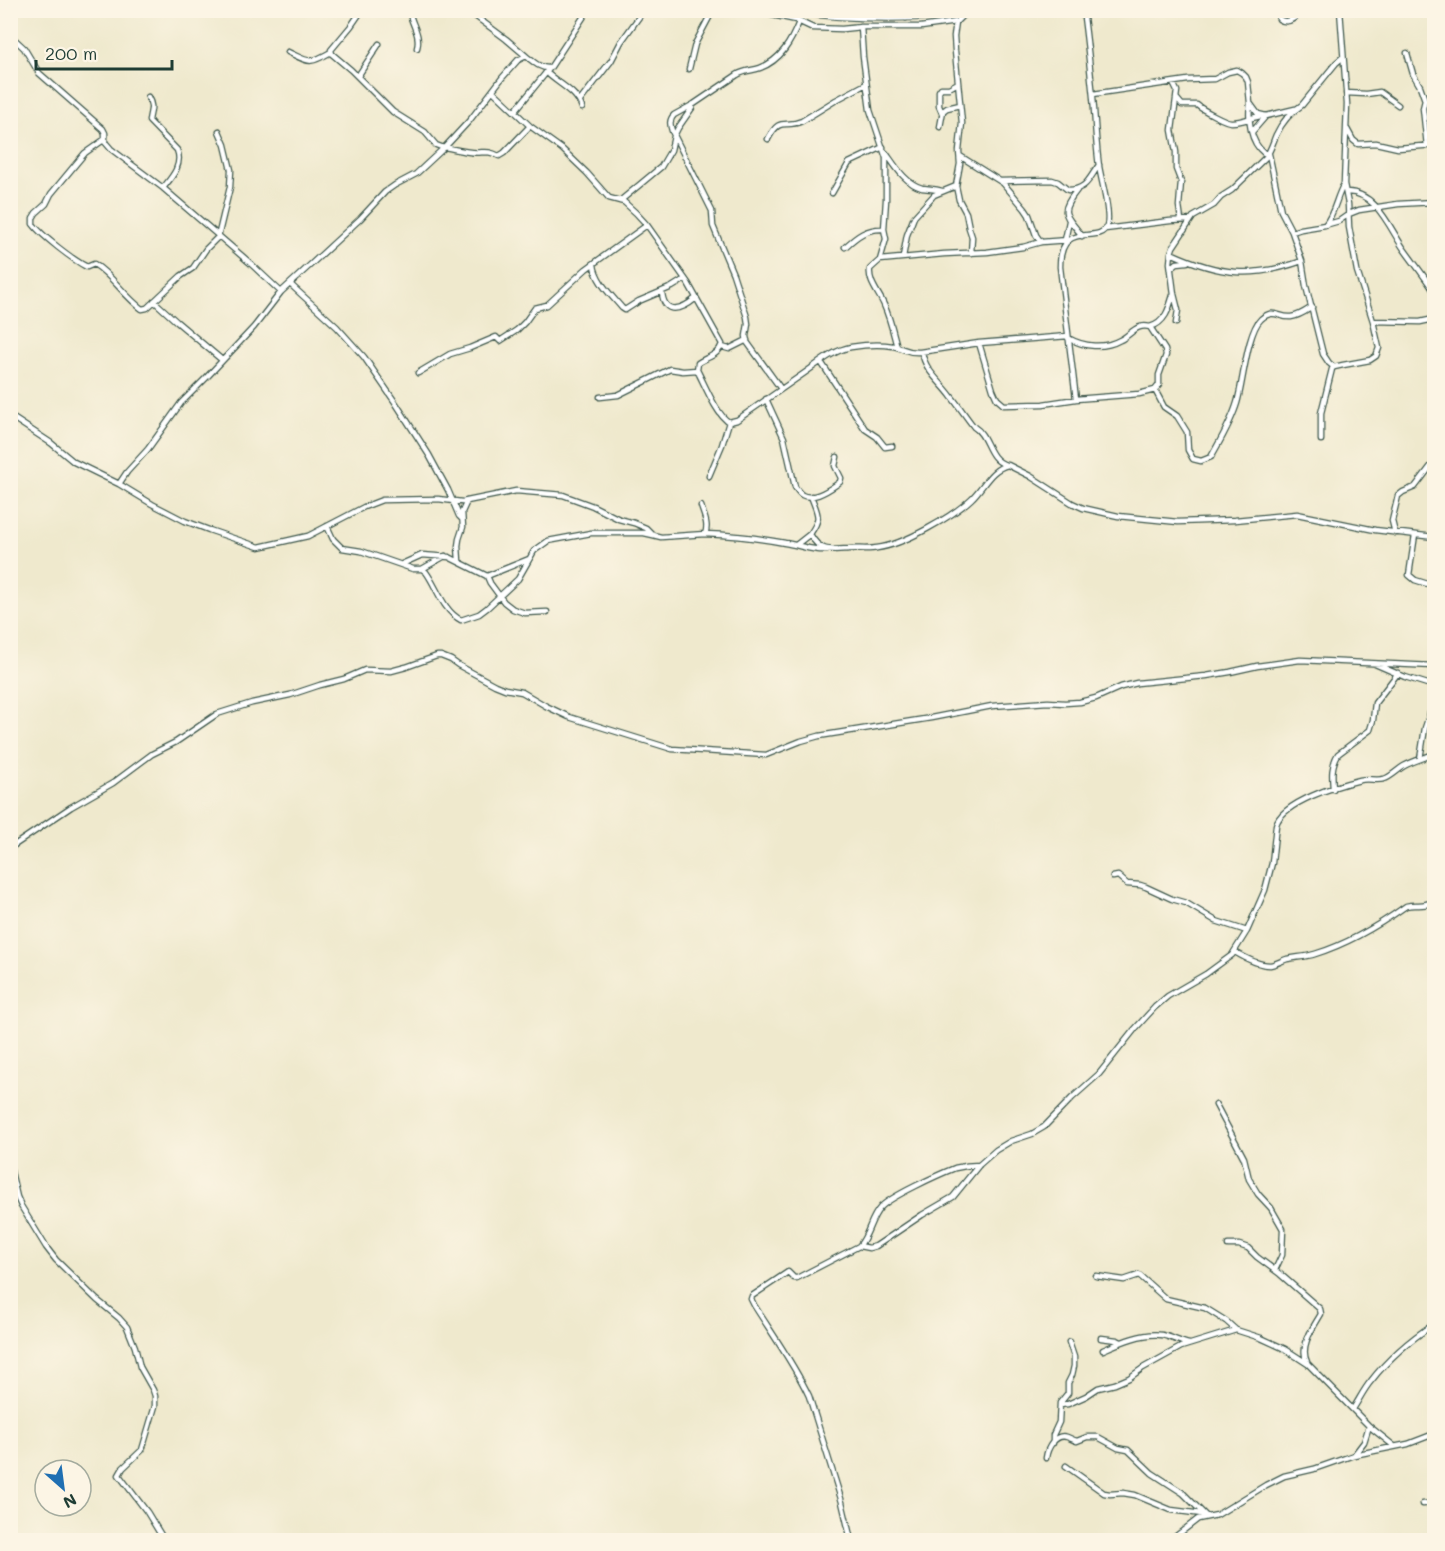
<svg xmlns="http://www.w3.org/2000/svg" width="1445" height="1551" font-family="Mali,sans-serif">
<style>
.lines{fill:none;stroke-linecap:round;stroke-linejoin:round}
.minor-casing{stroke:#3e574b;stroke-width:7}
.secondary-casing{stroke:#3e574b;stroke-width:8}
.minor{stroke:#fff;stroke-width:4.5}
.secondary{stroke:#fff;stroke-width:6}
</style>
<rect width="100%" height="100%" fill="#fcf5e5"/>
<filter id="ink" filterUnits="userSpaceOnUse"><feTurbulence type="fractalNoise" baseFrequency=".0167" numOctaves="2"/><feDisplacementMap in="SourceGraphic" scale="12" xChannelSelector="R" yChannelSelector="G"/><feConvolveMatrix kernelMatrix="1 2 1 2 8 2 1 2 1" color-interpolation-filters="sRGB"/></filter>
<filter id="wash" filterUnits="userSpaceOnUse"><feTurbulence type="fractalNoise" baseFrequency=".008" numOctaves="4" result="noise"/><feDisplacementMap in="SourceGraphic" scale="24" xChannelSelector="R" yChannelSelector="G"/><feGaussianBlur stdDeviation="1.35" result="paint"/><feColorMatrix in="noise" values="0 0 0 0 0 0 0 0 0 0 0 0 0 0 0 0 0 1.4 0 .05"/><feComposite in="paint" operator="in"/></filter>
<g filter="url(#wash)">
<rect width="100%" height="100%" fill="#efe9cd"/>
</g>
<g filter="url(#ink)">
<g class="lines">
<g class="minor-casing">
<path id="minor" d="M362,10L351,26L331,50L332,54L351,70L393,112L425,132L436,145L444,148
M409,10C411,24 421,34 417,48
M467,10L506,39L526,56
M748,10L796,20L813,28L842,29L861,27H921L956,22L963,15
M891,10L901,13L906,18
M1277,10L1279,19C1288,25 1296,18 1302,10
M956,22L954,36L955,51L962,123L959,151L960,164L956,186L959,200L966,213L969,228L972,237L971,253
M861,27L863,57L870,110L886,158V200L884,229L886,239L880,260
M10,35L24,48L39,73L103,129L105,133V142L111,149L163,188L249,262L281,292
M288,52C310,62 308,65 331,52
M1407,53L1413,74L1420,86L1425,100L1423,108L1427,146
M689,69L695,44L713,10
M546,72C558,84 577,91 582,108
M358,76L379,44
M1173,83L1177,91L1172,130L1176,152V169L1181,182L1179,206L1181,220
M493,91L530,126L562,149L587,173L609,198L624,202L636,213L647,225L688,283L722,344C719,355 707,357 698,363L697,370
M1346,93L1366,94L1380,92L1398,105
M1093,94L1188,80L1215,79L1228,72L1237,70L1242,73L1246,77L1248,82L1250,103L1258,114L1266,116L1295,109
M148,97C154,108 150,110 149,121L177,150C183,165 172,177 163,188
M1177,99L1182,105H1197C1201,109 1227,123 1232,122C1242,122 1252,117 1262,116
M580,101L611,61L621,42L644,10
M1250,103C1248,120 1250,142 1264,153L1269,154L1281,211L1292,232L1302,261L1306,286L1323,354L1329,363L1334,367
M515,111L549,69
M942,113L939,106V91L941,88H949L958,83
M940,127L943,111L947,108L960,105
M1347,129L1353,140L1358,144L1376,143L1398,148L1434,145
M1252,132L1266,116
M105,139L85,153L75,165L51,194L46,204L36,213L33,218V224C42,236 73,260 87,267L94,264C112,275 124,296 142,309L147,308L181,276L193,268L206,249L218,237L230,187L231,170L225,145L219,131
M768,139C781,115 784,129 802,121L836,100L866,84
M445,147C454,149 462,151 470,152C483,154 486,149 499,156L504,153L530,126
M886,153C896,167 905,183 922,188C929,189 936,189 942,191
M960,156L1003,183L1025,209L1029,215L1036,235L1041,242
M1000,181L1052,180L1058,182L1068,190C1087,190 1089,178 1099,165
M1077,190C1057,215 1067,215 1082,236
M1346,192C1376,191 1390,229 1404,249C1414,263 1425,277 1434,291
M832,193L849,163L883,147
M620,201L661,167L671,150L674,136L678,128L692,108
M1325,225L1339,221L1349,214L1359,210L1398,204L1434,202
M1105,229L1170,221L1190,220
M1292,232L1301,229L1325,225C1335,213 1336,197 1344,184
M1065,240L1069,221
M845,247C857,236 867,228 884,229
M1171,253C1219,275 1252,279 1302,261
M903,257L907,235L914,217L934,195L956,186
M594,264C595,280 612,296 622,308L625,310L639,301L672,287L685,279
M1171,268L1177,263L1187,262
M290,284L337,327L364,357L395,402L429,455L448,490L459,516L462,519
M662,292C664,316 682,310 696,298
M154,301L177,322L222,360
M1373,321L1420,322L1434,319
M1176,323L1178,310L1174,294L1170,263L1171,253L1173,247L1193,217L1214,205L1221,197L1232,190L1266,157C1271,150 1273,142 1276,135C1282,122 1291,112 1302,105L1336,63L1343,57
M1150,327C1165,323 1169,309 1173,295
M979,343L993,390L997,399L1004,405L1043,404L1076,399L1139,394L1155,390L1159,385V375L1166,355L1165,350L1150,327C1136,323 1131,335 1120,340C1104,349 1084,347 1068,338
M722,347L729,349L747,340
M897,347C893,332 890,318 884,305C879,293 868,282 870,269L880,260L944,254L987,252L1023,247L1041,242L1068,240
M922,352C925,371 940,381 951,396C959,406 966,417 974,427C989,436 986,458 1006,465
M821,362L865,429L877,437L885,447L892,446
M418,373L450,354L470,348L496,337L500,341L517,330L525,322L535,308L547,305L586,269L647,225
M781,389L747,342L746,336L748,324L747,317L733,274L713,226L712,211L672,131C670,125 669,120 674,115L694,104L737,75C745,70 752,71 760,68C781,60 791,42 799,22
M1155,390L1164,407L1177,416L1187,432L1188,450L1193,459L1201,461L1211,457C1221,439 1231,423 1237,403C1243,384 1247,332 1261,319C1274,308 1279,318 1291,317C1299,316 1306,311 1312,307
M600,397L618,395L670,369L683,371L697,370C704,383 717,416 729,422L737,420C760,404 783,388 806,372C819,363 834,350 851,347C864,345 880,344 893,346C904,348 906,353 920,352L979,343L1068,336
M766,399L784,438L795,487C797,490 799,493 802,495C813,501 832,488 840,482L841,478L835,466L837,457
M1076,399L1060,267C1060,217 1100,247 1107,225C1111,214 1101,179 1099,166C1096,144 1095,120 1093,97C1090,68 1087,39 1083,10
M10,416L51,443L74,462L119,484L152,504L185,521L209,530L259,547L308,536L364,507L382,500L438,499L462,502L516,491L563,495L593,506L619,519L634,523L646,528L653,535L661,537L705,534C709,525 704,516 701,506
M1321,440V413L1332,369L1334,367L1343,365L1370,360L1376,356L1379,348L1373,321L1357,271L1349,227L1348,204L1344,184L1347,104L1340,10
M709,476L722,445L729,422
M119,484L127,472L148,449L181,403L206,378L254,327L281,292L360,219L385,192L395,185L416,174L445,147L470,120L502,78L518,60L526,56C533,61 540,69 550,68L588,10
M811,496C818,515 822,517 810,534C820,553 831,550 849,549C858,548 868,550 877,548C903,545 952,517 971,499C984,487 990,469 1008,465L1030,476L1072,503L1083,508L1118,516L1178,522L1235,520L1297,514L1375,530L1434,537
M327,526L333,539L342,548L361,551L413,569H422L426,572C437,587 443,611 461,620L479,614L487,608L518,579L534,551L548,541L591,533H644L653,535
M1395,533L1392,521L1398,496L1403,492L1415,487L1434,462
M705,534C732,535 759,538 785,543C799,545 813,551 827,550
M1415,535L1409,575L1415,580L1434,586
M796,545L810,534
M459,561L458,546L459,539L463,527L462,512L467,501
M402,564L422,555L449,557L487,576L490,583L504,602L513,609L525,613L547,612
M422,569L445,556
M487,576L529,559
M1375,664L1405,677L1434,686
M1420,759L1425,728L1434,701V690L1432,686
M1333,789C1332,776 1331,766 1338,754L1370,730L1373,720L1375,703L1398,673
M10,848L71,807L113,783L152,754L176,742L217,714L252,703L290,695L320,685L344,679L365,670L391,671L406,667L437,656H441L451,660L458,665L495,685L505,689L522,692L546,706L569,717L672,749L766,755L801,741L819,736L931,718L992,706L1048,702L1065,703L1080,702L1096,698L1121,687L1137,683L1206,676L1230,672L1257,666L1300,660L1434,666
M1113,877L1118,876L1127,884L1140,885L1146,887L1172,899L1186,903L1216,921L1247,931
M1235,952C1245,958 1258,965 1270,965C1276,964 1281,961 1287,959C1297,957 1306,957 1315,954C1348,944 1378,926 1406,906C1416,903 1423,908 1434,901
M1216,1105L1244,1158L1249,1179L1258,1194L1271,1208L1283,1229L1282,1255L1275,1270
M10,1167L17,1197L21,1206L46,1247L56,1260L97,1300L119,1318L127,1327L135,1347L140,1367L153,1390L155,1396V1406L142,1450L123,1468L119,1475L147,1512L164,1540
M1228,1245H1239L1248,1248L1257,1257L1280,1274L1320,1309L1321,1314C1313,1328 1299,1346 1307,1362
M859,1246C869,1235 870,1219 880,1208C889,1197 940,1174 955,1168C963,1166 971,1165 979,1165
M1096,1276L1124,1280L1139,1275L1166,1299L1205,1308L1226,1321L1236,1330
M1101,1338L1117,1340L1121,1342
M1103,1350C1119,1343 1143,1332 1162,1335C1171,1337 1180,1342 1189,1344
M1060,1405L1068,1404L1086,1396L1098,1388L1115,1384L1129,1378L1143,1368L1181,1347L1236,1330L1261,1338L1285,1349L1308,1364L1369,1426L1394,1446
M1353,1409C1359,1400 1364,1389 1371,1381C1388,1359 1411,1339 1434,1324
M1053,1443V1435L1059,1422L1060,1403L1068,1393V1383L1072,1375L1074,1366V1357L1069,1342
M1354,1455L1364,1442L1369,1426
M1046,1458C1047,1449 1055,1433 1067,1437C1070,1438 1073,1440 1077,1441L1087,1437H1098L1118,1448L1128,1450L1152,1473L1183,1493L1207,1517
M1066,1466L1104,1493L1110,1494L1123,1493L1135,1495L1171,1510L1202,1514
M1423,1504L1434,1503
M851,1540L842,1502L809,1396C794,1364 773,1335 754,1305L751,1299L752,1296L788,1272L794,1278H797L859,1246L869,1248L876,1246L922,1215L953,1197L979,1165L996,1150L1011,1141L1032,1134L1044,1127L1072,1098L1099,1074L1134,1030L1155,1007L1168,996L1206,974L1232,955L1247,931L1265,890L1272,863L1276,825C1282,802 1339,785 1360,780C1368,778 1376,781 1384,779C1391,777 1397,770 1404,766C1413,761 1424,758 1434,754
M1171,1540L1198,1519L1217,1515L1266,1485L1284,1476L1314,1469L1354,1455L1408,1444L1434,1434"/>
</g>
<g class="secondary-casing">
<path id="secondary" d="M782,10C855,21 927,20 1000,10"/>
</g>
<use href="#minor" class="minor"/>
<use href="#secondary" class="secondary"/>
</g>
</g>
<rect width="1445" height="1551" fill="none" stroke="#fcf5e5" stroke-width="36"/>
<g transform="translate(63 1488) rotate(152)"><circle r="28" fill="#fcf5e5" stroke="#a4ab9e" stroke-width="1.5"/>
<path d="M0-4.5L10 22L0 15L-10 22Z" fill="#1f6fb2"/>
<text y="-9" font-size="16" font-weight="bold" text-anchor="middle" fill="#1f3d34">N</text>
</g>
<path d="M36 60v9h136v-9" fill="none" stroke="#1f3d34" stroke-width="3"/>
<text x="45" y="60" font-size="18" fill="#1f3d34" stroke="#fcf5e5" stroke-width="4.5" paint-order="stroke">200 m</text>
</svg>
